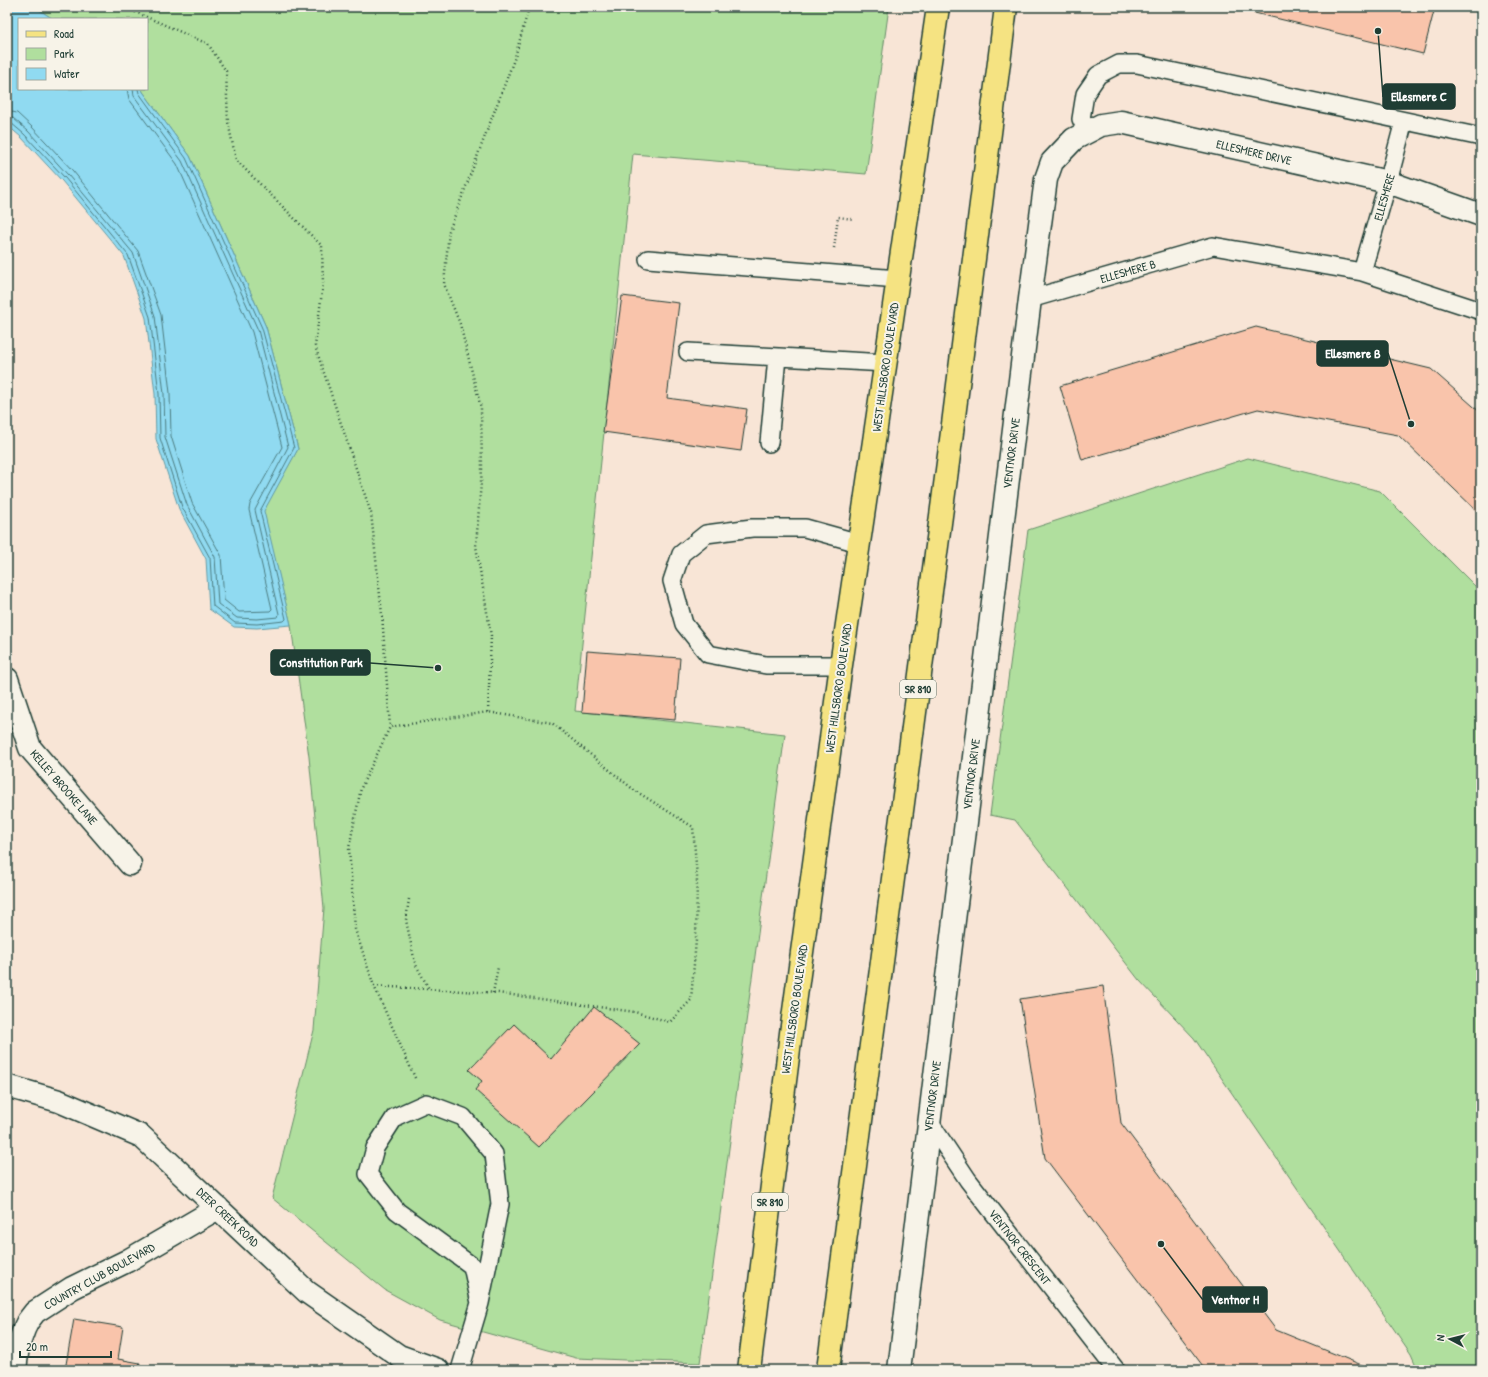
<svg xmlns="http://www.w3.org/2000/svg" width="1488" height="1377" font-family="'Patrick Hand',sans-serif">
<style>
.green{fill:#b0df9e;stroke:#688e69}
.water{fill:#90daf1;stroke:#639ba5}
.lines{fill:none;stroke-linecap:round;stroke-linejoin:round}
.shore{stroke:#4c7c80;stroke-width:1}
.building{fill:#f9c4ab;stroke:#1f3d34}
.lane-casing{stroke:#1f3d34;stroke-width:20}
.street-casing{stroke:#1f3d34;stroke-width:25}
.primary-casing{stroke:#1f3d34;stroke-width:25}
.path{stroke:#1f3d34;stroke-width:2.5;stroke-dasharray:1 3;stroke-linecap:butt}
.lane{stroke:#f7f3e8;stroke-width:17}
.street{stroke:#f7f3e8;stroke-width:22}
.primary{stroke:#f5e382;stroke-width:22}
.labels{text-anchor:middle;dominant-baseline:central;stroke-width:4;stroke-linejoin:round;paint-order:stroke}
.shield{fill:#f7f3e8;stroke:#60746a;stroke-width:1}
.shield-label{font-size:11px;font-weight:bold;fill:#1f3d34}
.street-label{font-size:12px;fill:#1f3d34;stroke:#f7f3e8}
.leader{fill:none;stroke:#1f3d34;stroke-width:1.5}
.callout-dot{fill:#1f3d34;stroke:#f7f3e8;stroke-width:1.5}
.callout{fill:#1f3d34;stroke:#1f3d34;stroke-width:1.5}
.callout-label{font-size:13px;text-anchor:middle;font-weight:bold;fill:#fff}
</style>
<rect width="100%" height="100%" fill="#f8e5d6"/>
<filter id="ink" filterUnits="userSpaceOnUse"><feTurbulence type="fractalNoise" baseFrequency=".025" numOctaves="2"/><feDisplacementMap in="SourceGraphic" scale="8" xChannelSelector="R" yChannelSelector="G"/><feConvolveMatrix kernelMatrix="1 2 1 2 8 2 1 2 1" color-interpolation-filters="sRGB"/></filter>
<g filter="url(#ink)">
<path class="green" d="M35,7H889L866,174L633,154L575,711L785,734L700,1363L576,1358L440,1320L385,1290L272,1198L314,1030L324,908L309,757L291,625L263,511L298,449L266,327L190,156L141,89H147V19H53Z
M1248,458L1380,491L1481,592V1370H1418L1411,1354L1194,1038L1139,980L1015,820L990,815L1028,530Z"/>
<path class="water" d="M7,7H35L53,19H19V89H141L190,156L266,327L298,449L264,511L291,625L257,628L234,627L209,609L206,559L179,509L156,439L155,394L146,318L124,256L62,181L21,137L7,125Z"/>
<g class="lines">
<path class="shore" d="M7,111L17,113L32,127L73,171L138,251L161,315L170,393L171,436L192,503L221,555L224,600L239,612L270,611L272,609L249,510L250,504L282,447L252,332L177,164L129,99L127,89
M7,117L13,118L28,131L68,175L133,253L155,316L164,394L165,437L187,505L215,557L218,604L237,618L257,619L278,617L279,614L255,510L288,447L258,330L182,161L134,96L133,89
M7,122L11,123L24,134L65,178L128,255L150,317L159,394L160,438L182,507L210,558L213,606L235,623L257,624L284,621L286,619L260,511L294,448L262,328L186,158L139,93L138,89"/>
</g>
<path class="building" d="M1230,7H1435L1423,54Z
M622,296L679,303L667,398L747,409L741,451L603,432Z
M1256,327L1431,369L1481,413V515L1398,435L1258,409L1082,460L1060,386Z
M587,651L680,658L675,720L582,712Z
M1103,986L1121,1123L1276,1330L1374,1370H1206L1045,1158L1020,999Z
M594,1007L640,1044L539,1147L475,1090L482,1081L469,1070L514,1024L551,1059Z
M74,1319L123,1327L118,1359L140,1363L138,1370H65Z"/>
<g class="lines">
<g class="lane-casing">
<path id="lane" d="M1087,132L1081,119L1085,94L1098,75L1119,64H1137L1481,137
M648,259L898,279
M1362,272L1388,182L1404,121
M1030,299L1213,246L1362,272L1481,311
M688,352L886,363
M769,443L777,357
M841,665H766L708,654L684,624L672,581L681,554L706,534L752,528H805L859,543
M928,1120L968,1180L1116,1370
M460,1370L480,1303L472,1266L397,1211L368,1174L375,1148L395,1117L426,1103L463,1117L494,1154L500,1204L480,1303"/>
</g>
<g class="street-casing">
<path id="street" d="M7,679L30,748L130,864
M7,1086L59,1101L141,1136L307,1292L399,1356L438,1370
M15,1370L18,1346L24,1329L28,1321L35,1312L72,1288L127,1261L218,1208
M899,1370L1030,299L1046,179L1052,162L1074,139L1101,125L1121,122L1388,182L1481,215"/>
</g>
<g class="primary-casing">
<path id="primary" d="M749,1370L791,1033L841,665L938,7
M828,1370L951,440L1006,7"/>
</g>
<path class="path" d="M124,7L208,44L226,71L228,122L236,160L322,246L323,284L315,346L371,513L382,614L390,727
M834,248L838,217L853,219
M488,712L491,636L476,546L482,469L481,408L460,324L444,284L449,231L515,57L529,7
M409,899L406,920L415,963L429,989
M374,986L498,993L635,1012L670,1022L691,1000L696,940L697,877L693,827L634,790L552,723L488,712L390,727L361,788L349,848L355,929L374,986L416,1080
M493,993L498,967"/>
<use href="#lane" class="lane"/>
<use href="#street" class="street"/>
<use href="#primary" class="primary"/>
</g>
</g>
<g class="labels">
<g class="shield">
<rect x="900" y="680" width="36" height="18" rx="3"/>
<rect x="752" y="1193" width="36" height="18" rx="3"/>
</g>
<g class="shield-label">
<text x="918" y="689">SR 810</text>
<text x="770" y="1202">SR 810</text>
</g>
<g class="street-label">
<text transform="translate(1254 152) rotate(13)">ELLESMERE DRIVE</text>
<text transform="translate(1384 197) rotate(-74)">ELLESMERE</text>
<text transform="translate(1128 271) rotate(-16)">ELLESMERE B</text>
<text transform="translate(885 367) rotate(-82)">WEST HILLSBORO BOULEVARD</text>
<text transform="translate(1011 453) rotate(-83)">VENTNOR DRIVE</text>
<text transform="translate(838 688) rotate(-82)">WEST HILLSBORO BOULEVARD</text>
<text transform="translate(971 774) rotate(-83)">VENTNOR DRIVE</text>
<text transform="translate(64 787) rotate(49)">KELLEY BROOKE LANE</text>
<text transform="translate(794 1009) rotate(-82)">WEST HILLSBORO BOULEVARD</text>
<text transform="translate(932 1096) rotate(-83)">VENTNOR DRIVE</text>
<text transform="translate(228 1217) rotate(43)">DEER CREEK ROAD</text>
<text transform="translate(1020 1247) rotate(52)">VENTNOR CRESCENT</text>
<text transform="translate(99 1276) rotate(-29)">COUNTRY CLUB BOULEVARD</text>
</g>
</g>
<path class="leader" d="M1378 31L1383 97M1411 424L1388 353M438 668L370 663M1161 1244L1203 1300"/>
<g class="callout-dot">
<circle cx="1378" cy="31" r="4"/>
<circle cx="1411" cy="424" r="4"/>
<circle cx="438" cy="668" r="4"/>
<circle cx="1161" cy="1244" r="4"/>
</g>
<g class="callout">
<rect x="1383" y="84" width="72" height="25" rx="4"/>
<rect x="1317" y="341" width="71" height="25" rx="4"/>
<rect x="271" y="650" width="99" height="25" rx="4"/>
<rect x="1203" y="1287" width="64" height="25" rx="4"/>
</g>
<g class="callout-label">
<text x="1419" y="101">Ellesmere C</text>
<text x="1353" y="358">Ellesmere B</text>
<text x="321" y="667">Constitution Park</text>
<text x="1235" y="1304">Ventnor H</text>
</g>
<rect width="1488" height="1377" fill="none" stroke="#f7f3e8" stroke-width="24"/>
<rect x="12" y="12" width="1464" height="1353" fill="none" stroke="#1f3d34" stroke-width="1.5" filter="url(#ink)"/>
<rect x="18" y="18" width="130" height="72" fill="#f7f3e8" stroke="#a1aaa0"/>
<rect x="26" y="31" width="20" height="6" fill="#f5e382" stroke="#a1aaa0"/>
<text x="54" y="38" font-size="12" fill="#1f3d34">Road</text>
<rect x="26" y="48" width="20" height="12" fill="#b0df9e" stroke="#a1aaa0"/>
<text x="54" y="58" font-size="12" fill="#1f3d34">Park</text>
<rect x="26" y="68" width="20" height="12" fill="#90daf1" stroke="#a1aaa0"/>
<text x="54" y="78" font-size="12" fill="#1f3d34">Water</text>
<g transform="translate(1450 1339) rotate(277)" stroke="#f7f3e8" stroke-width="3" paint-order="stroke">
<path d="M0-3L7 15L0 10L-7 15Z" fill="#1f3d34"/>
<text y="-6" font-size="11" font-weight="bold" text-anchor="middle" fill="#1f3d34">N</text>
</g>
<path d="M20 1351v6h91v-6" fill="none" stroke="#1f3d34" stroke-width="2"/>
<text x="26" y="1351" font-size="12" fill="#1f3d34" stroke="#f7f3e8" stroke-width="3" paint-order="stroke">20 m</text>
</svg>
